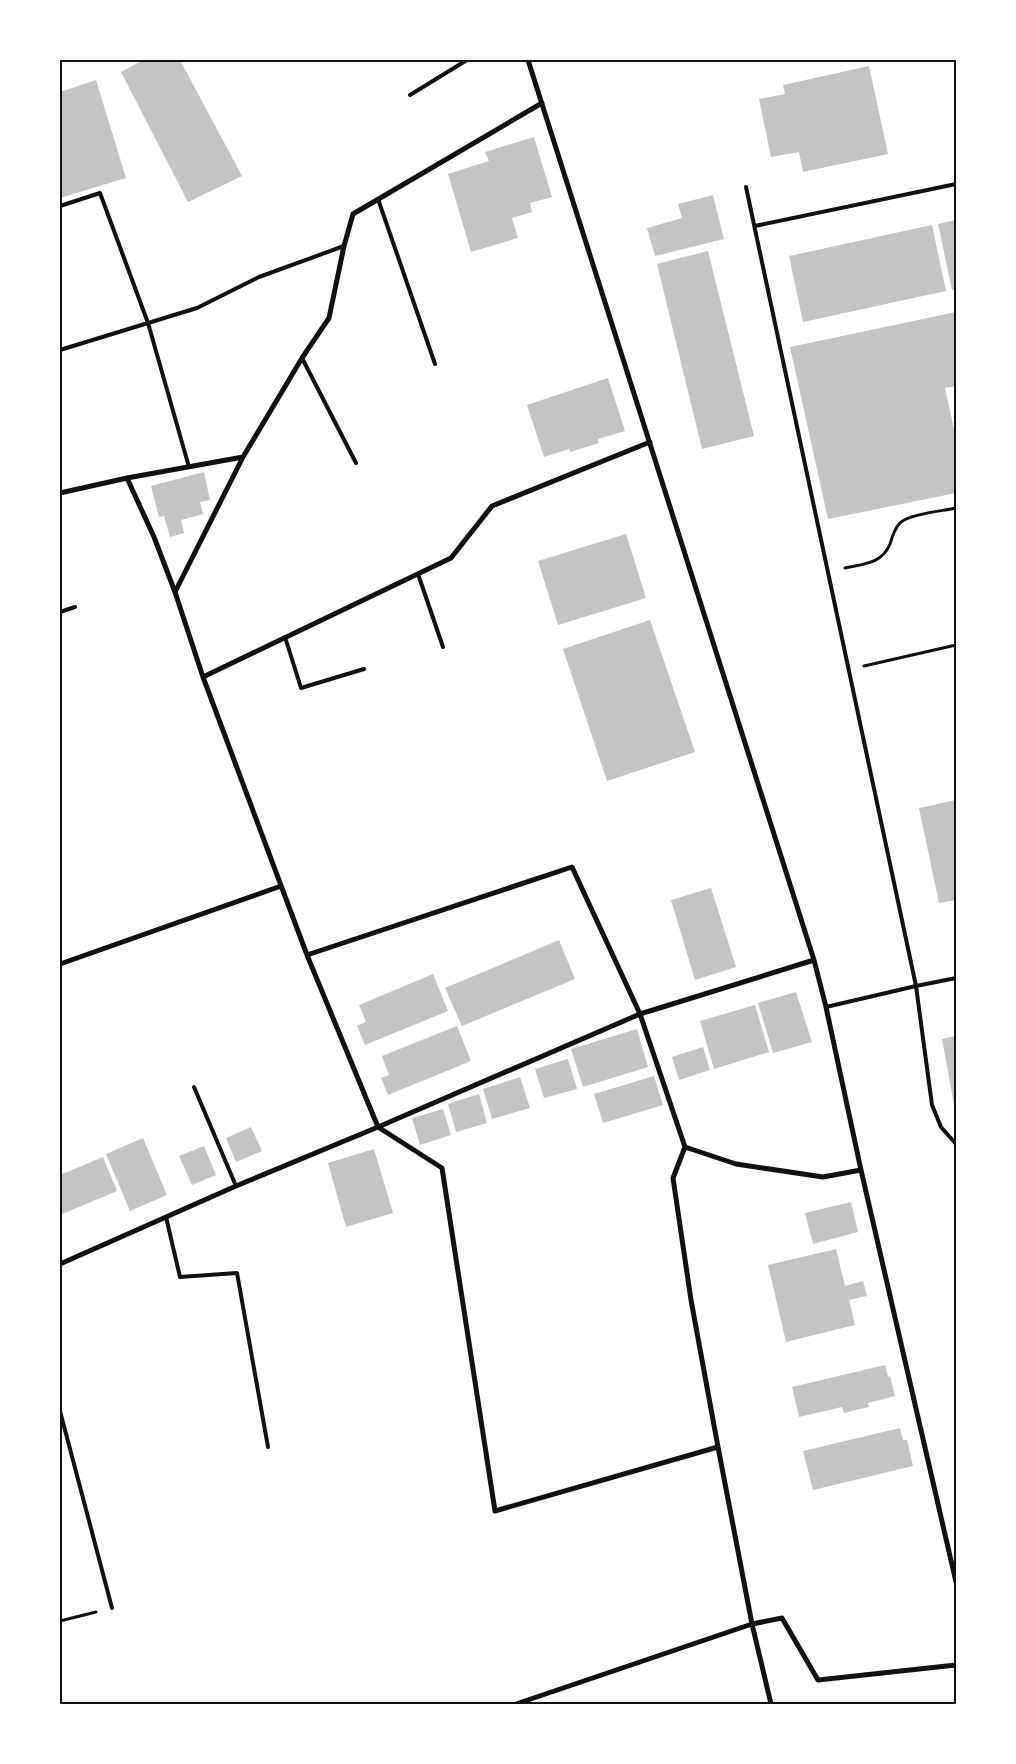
<svg xmlns="http://www.w3.org/2000/svg" width="1016" height="1764" font-family="'Open Sans',sans-serif">
<style>
.building{fill:#c4c4c4}
.lines{fill:none;stroke-linecap:round;stroke-linejoin:round}
.path{stroke:#111;stroke-width:3}
.service{stroke:#111;stroke-width:4}
.minor{stroke:#111;stroke-width:5}
.neatline{fill:none;stroke:#111;stroke-width:2}
</style>
<rect width="100%" height="100%" fill="#fff"/>
<path class="building" d="M143,60H180L242,176L188,202L121,72Z
M869,66L888,154L803,172L799,152L771,157L759,99L785,94L783,85Z
M96,80L126,178L60,198V92Z
M534,137L552,197L530,203L532,212L512,218L518,238L471,252L448,174L489,161L485,152Z
M713,195L724,239L655,256L647,228L682,218L678,204Z
M956,220V289L952,290L938,224Z
M932,225L946,291L803,322L789,256Z
M708,251L754,436L702,449L657,264Z
M956,312V386L945,388L956,438V493L828,519L790,347Z
M608,378L625,431L598,439L599,443L570,452L569,449L544,457L527,405Z
M204,472L210,500L200,502L203,514L181,520L184,533L170,537L164,516L159,517L151,486Z
M626,534L646,598L558,625L538,561Z
M650,620L695,752L607,781L563,649Z
M956,800V900L939,903L919,808Z
M711,888L736,967L695,980L671,900Z
M559,940L575,979L462,1026L445,988Z
M433,974L448,1011L365,1045L357,1026L366,1022L359,1005Z
M796,992L812,1042L773,1053L758,1003Z
M755,1005L769,1052L714,1069L700,1021Z
M457,1026L471,1061L388,1095L381,1078L389,1075L382,1056Z
M637,1029L648,1067L583,1087L571,1049Z
M956,1036V1110H955L942,1039Z
M703,1047L710,1070L679,1080L672,1057Z
M568,1059L577,1089L544,1098L535,1069Z
M654,1076L663,1105L603,1123L594,1094Z
M520,1077L530,1108L492,1119L483,1089Z
M479,1094L487,1123L456,1132L448,1104Z
M443,1109L451,1135L420,1145L412,1118Z
M251,1127L262,1151L236,1162L226,1138Z
M143,1138L167,1195L130,1211L106,1154Z
M204,1146L216,1175L192,1185L179,1156Z
M374,1149L393,1213L346,1227L328,1163Z
M103,1157L117,1191L60,1215V1175Z
M851,1202L858,1232L813,1244L805,1213Z
M836,1249L845,1286L863,1281L867,1296L849,1300L855,1325L786,1342L768,1265Z
M885,1365L888,1377L890,1376L895,1396L868,1403L869,1407L844,1413L842,1407L799,1417L792,1387Z
M900,1428L903,1440H907L913,1466L813,1490L803,1451Z"/>
<g class="lines">
<path class="path" d="M845,568C863,564 882,564 890,544C892,537 895,528 900,523C909,514 943,511 956,508
M864,666L956,645
M60,1621L96,1612"/>
<path class="service" d="M410,95L467,60
M746,187L916,986L826,1007
M378,199L435,364
M60,206L100,193L148,323L189,467
M755,226L956,184
M60,350L197,308L259,277L344,246
M302,358L356,463
M418,574L443,647
M60,612L75,607
M285,637L301,688L364,669
M956,978L916,986L932,1105L941,1127L956,1144
M194,1087L236,1186
M166,1217L180,1277L237,1273L268,1447
M60,1411L112,1608"/>
<path class="minor" d="M528,60L814,960L826,1007L861,1170L956,1582
M127,478L154,537L175,592
M60,493L127,478L243,457
M203,677L451,558L492,506L650,442
M572,867L640,1014L685,1147L673,1178L691,1300L718,1447L495,1511L442,1168L378,1127L307,955Z
M307,955L203,677L175,592L243,457L302,358L329,318L344,246L353,214L542,103
M60,964L281,886
M685,1147L736,1164L823,1177L861,1170
M60,1264L236,1186L378,1127L640,1014L814,960
M718,1447L752,1624L782,1618L818,1680L956,1665
M516,1704L752,1624L771,1704"/>
</g>
<rect width="1016" height="1764" fill="none" stroke="#ffffff" stroke-width="122"/>
<rect x="61" y="61" width="894" height="1642" class="neatline"/>
</svg>
